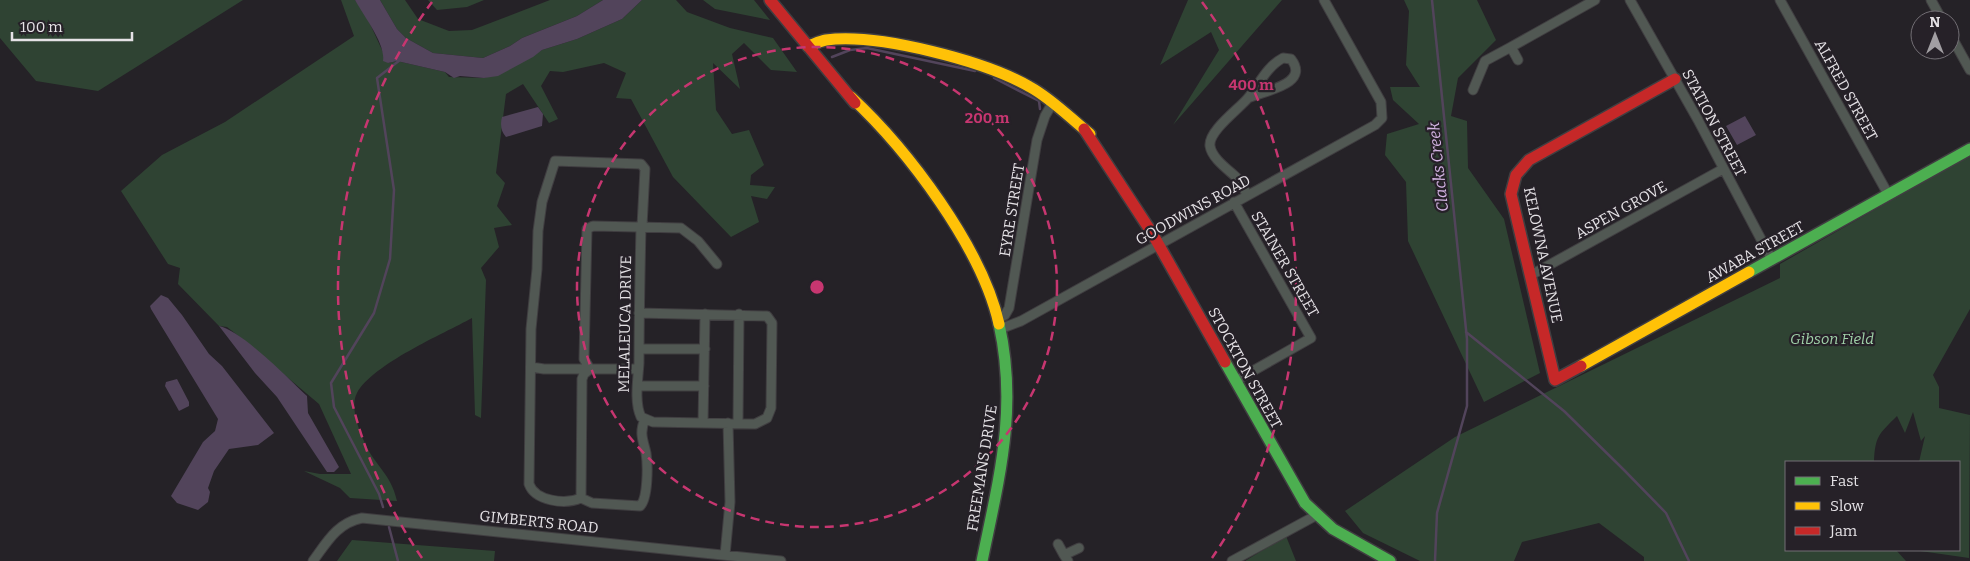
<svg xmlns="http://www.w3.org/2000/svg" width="1970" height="561" font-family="Bitter,serif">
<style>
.green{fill:#2f4333}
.water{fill:#52445b}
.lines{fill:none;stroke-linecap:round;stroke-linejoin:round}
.stream{stroke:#52445b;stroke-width:2.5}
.street-casing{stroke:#403e41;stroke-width:11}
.fast-casing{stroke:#403e41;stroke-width:14}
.slow-casing{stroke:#403e41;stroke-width:14}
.jam-casing{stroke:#403e41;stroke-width:14}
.street{stroke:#515853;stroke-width:9}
.fast{stroke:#4caf50;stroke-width:11}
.slow{stroke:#ffc107;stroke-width:11}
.jam{stroke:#c62828;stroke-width:11}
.ring{fill:none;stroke:#c73670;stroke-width:2.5;stroke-dasharray:9 6}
.labels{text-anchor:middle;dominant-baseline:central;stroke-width:4.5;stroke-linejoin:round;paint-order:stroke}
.street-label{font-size:15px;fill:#e5e2e6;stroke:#262128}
.park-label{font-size:15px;font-style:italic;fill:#a0d1a9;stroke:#262128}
.water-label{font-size:16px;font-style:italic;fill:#d4b4e4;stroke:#262128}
.centre{fill:#c73670;stroke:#262128;stroke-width:2.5}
.ring-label{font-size:15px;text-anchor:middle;font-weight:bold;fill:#c73670;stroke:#262128;stroke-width:4.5;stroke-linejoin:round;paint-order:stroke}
</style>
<rect width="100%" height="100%" fill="#252227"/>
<path class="green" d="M0,0H243L98,91L36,81L0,38Z
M341,0H355L365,13L388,63L397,61L445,72L449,77L484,78L526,60L542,50L577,39L622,19L642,0H676L687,12L730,28L773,38L797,72L771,70L744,43L732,54L740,89L713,63L716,110L732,134L749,130L764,165L751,175L750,185L775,187L767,199L751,196L759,222L731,237L673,177L631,99L616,98L626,73L604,63L563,72L550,71L541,86L558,119L549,123L523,84L506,94L496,173L505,183L497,206L512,225L494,228L499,247L481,268L486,280L481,418L475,415L472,318C443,334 373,364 357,393C350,406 358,428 364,441C373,464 391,473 397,501L350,498L340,488L304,471L320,474H351L319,404L236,334L227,327L219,326L178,284L180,268L168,264L121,191L162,155L225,122L354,36Z
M380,0H405L418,19L449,31L472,30L550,0H603L577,16L522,38L510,46L483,58L433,53L406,38L397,29Z
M428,0H484L467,7L437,10Z
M703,0H754L770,20L715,9Z
M1188,0H1282L1173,125L1219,50L1211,32L1160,65Z
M1404,0H1477L1496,40L1458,78L1451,116L1467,121L1468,168L1504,219L1540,373L1484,402L1408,241L1406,182L1385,155L1387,134L1419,124L1393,100L1390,87H1420L1406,65L1409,11Z
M1970,155V309L1933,375L1939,387V408L1970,415L1969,558L1913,550H1959V462H1919L1925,436L1921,441L1913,412L1905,433L1897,416C1879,434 1875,436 1874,462H1786V550H1896L1906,561H1644V557L1599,523L1522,542L1514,561H1420L1363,533L1345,511L1455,437L1780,278V264Z
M1286,536L1296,561H1245Z
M352,540L495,551L494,561H337Z"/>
<path class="water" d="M355,0H380L397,29L406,38L433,53L483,58L510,46L522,38L577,16L603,0H642L622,19L577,39L542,50L533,57L498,76L484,78L460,76L454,78L445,72L397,61L388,63L383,61C386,44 363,15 355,0Z
M538,107L543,114L542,126L506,137C501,132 500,124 502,117Z
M1745,116L1756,135L1737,145L1726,126Z
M161,295L168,298L182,315L209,354L222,366L274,433L258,445L229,449L214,471L208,488L210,492L208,502L198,510L177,503L171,496L203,442L215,431L218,419L151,309L150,306Z
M219,326C241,330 289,379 307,396L308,413L339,467L334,472H327L277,397L255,373Z
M177,379L189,402V406L179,411L165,386L166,382Z"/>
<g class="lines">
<path class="stream" d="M1432,0L1467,339V406L1437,513L1435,561
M832,57L850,50L867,48L975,71
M994,78L1039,101L1040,109
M1466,332L1564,411L1624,470L1666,513L1689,561
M383,507L379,494L334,407L331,383L374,313L390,259L394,190L377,78L400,60
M389,527L398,561"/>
<g class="street-casing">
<path id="street" d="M1630,0L1698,120L1772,260
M1780,0L1888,194
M1931,0L1942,20
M1950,34L1970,70
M1518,60L1511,47L1595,0
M1473,90L1485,61L1511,47
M1247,195C1244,189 1242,183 1237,178C1229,170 1212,159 1210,146C1208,131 1239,109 1248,98C1259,85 1266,67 1283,58L1291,59C1311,85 1262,91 1248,98
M1234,202L1311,338L1235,381
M642,226L645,169L641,164L555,161L542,202L538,231L537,269L531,329L529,484C535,501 565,505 581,498L592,503L640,506C648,499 648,465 646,453C643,440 639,433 645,419
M1531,275L1723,169
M639,313L767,316L772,323L771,408L767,418L755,424L653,422L641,417C634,402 638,379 639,363C639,317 640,272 641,226
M997,319L1005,315L1009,308L1037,140L1045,116L1053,102
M1000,329L1021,321L1375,125L1382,118L1381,102L1324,0
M639,349H705
M531,367L544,369H638
M590,369L584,359L587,229L593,226L681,228L698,241L717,264
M638,386H704
M703,423L705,314
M738,423L739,314
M581,498L582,379L584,374L590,369
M1058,544L1064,555
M725,555L730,502L728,423
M313,561C327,542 337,523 362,518L781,561
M1068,561L1064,555L1079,548
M1232,561L1315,516"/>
</g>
<g class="fast-casing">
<path id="fast" d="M1749,272L1970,149
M1225,362L1305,503L1333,529L1390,561
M982,561C999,478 1018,409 999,324"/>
</g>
<g class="slow-casing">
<path id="slow" d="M808,46C814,44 820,41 826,40C878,33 985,61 1030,87C1052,99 1070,118 1090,134
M851,97C908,150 982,248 999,324
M1581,366L1749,272"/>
</g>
<g class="jam-casing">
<path id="jam" d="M770,0L855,103
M1084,129L1152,233L1225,362
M1581,366L1555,380L1511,194L1516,175L1529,160L1675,79"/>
</g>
<use href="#street" class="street"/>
<use href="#fast" class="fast"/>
<use href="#slow" class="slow"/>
<use href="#jam" class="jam"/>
</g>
<g class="ring">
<circle cx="817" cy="287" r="240"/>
<path d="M422 558A479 479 0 0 1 432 2M1202 2A479 479 0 0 1 1212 558"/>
</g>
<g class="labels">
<g class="street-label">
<text transform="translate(1846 90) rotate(61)">ALFRED STREET</text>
<text transform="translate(1714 123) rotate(62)">STATION STREET</text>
<text transform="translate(1012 210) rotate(-81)">EYRE STREET</text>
<text transform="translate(1193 210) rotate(-29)">GOODWINS ROAD</text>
<text transform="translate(1621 210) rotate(-29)">ASPEN GROVE</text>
<text transform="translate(1755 252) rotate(-29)">AWABA STREET</text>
<text transform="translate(1543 255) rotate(78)">KELOWNA AVENUE</text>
<text transform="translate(1285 264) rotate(60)">STAINER STREET</text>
<text transform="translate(625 324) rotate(-89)">MELALEUCA DRIVE</text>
<text transform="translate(1245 368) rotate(61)">STOCKTON STREET</text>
<text transform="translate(982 468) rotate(-81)">FREEMANS DRIVE</text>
<text transform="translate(539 522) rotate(6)">GIMBERTS ROAD</text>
</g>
<g class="park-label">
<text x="1832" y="339">Gibson Field</text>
</g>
<g class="water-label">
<text transform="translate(1438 167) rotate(-96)">Clacks Creek</text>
</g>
</g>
<circle cx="817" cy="287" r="8" class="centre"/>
<g class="ring-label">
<text x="1251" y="90">400 m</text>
<text x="987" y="123">200 m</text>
</g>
<rect x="1785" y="461" width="175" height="90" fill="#262128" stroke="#726e74"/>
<rect x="1795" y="477" width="25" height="8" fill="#4caf50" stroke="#726e74"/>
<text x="1830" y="486" font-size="15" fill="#e5e2e6">Fast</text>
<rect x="1795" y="502" width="25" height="8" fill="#ffc107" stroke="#726e74"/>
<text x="1830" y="511" font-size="15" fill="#e5e2e6">Slow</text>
<rect x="1795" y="527" width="25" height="8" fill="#c62828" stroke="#726e74"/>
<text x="1830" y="536" font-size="15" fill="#e5e2e6">Jam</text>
<g transform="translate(1935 35)"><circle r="24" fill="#262128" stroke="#726e74"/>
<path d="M0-4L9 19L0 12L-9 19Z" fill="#a29fa3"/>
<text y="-8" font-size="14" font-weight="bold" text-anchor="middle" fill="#e5e2e6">N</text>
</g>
<path d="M12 32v8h120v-8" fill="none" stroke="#e5e2e6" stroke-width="2.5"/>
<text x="20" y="32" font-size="15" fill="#e5e2e6" stroke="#262128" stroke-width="4" paint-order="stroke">100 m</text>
</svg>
